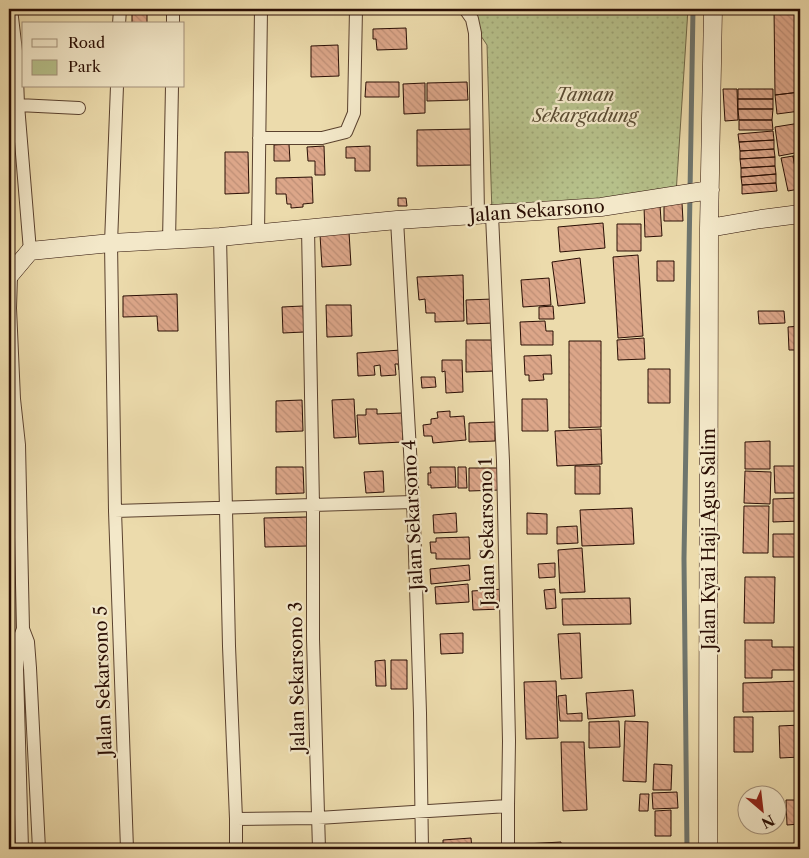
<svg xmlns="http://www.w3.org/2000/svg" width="809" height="858" font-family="'Libre Caslon Text',serif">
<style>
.green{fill:url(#green-dots);stroke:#706747}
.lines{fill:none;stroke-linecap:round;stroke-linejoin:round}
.stream{stroke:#6e756d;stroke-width:5}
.building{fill:url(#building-back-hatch);stroke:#2a0e04}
.street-casing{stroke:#5a412e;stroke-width:14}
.secondary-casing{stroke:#2a0e04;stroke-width:19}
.street{stroke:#f3e8c9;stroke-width:12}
.secondary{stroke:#f3e8c9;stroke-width:18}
.labels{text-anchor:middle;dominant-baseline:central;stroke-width:4.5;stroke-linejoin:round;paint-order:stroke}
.park-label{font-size:18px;font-style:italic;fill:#5b4c33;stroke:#f3e8c9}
.street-label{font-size:18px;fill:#2a0e04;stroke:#f3e8c9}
</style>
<defs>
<pattern id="green-dots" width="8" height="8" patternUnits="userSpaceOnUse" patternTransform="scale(1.25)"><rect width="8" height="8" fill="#b6c08a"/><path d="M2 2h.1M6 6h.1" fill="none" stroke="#9da475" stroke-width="1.8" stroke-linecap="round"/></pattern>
<pattern id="building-back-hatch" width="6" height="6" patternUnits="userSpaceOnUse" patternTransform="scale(1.25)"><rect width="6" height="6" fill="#dca689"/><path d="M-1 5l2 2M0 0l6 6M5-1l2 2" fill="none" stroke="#bd8e75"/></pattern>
</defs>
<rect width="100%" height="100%" fill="#ecdbac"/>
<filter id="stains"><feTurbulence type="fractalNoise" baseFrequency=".004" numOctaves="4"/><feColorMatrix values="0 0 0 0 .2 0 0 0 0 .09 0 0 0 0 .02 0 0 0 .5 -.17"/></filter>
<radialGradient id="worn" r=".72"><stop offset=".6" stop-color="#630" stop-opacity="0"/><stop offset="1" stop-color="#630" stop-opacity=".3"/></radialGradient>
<path class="green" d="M463,9H688L676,194L492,215L487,45Z"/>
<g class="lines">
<path class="stream" d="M687,849L684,559L693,9"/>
</g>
<path class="building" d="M132,9H147V24H132Z
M774,9H800V92L775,95Z
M406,28L407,49L377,50L376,39H373V29Z
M338,45L339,76L311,77V46Z
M366,82H399V97H365Z
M467,82L468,100L427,101V83Z
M425,83V113L404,114L403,84Z
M723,89H737L738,120L725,121Z
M738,89H773V99H738Z
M800,92V111L777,114L775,95Z
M738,99H773V109H738Z
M738,109H773L772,120H739Z
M739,120H772L773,130H739Z
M800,123V152L779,156L775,127Z
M472,129L473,165L417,166V130Z
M773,131L774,140L739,142L738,134Z
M774,140V149L740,151L739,142Z
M289,144L290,161H274V145Z
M324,146L325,175H315V161H308L307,147Z
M370,146V171H355V158H346V147Z
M774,149L775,157L740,159V151Z
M225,152H248L249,193L225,194Z
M800,154V189H799L793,156Z
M793,156L799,189L788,191L781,158Z
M775,157V166L741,168L740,159Z
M775,166L776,174L741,177V168Z
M776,174V183L742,185L741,177Z
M312,177L313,203L303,204V207L291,208V204H287L286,194H276V178Z
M776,183L777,191L742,194V185Z
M398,198H406L407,206H398Z
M664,203H682L683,221H664Z
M660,205L662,236L645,237L644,206Z
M603,223L605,248L560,252L558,227Z
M617,224H641V251H617Z
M349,232L351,265L322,267L320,235Z
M638,255L643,336L618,338L613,257Z
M580,258L585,303L558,306L552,262Z
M657,261H674V281H657Z
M463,275L464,321L435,322V313H426L425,299L419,300L417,277Z
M549,278L551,305L523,307L521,280Z
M177,294L178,331H158L157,316L123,317V296Z
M493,299L494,323L467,324L466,300Z
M326,305H351L352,336L327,337Z
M303,306L304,332L283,333L282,307Z
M553,306L554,319H539V307Z
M758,311H784L785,323L759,324Z
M545,321L546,331H553V345H521L520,322Z
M800,326V350H789L788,327Z
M644,338L645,359L618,360L617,340Z
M466,340H493L494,371L466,372Z
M569,341H601V427L569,428Z
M401,350L403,370H399L398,364H395L396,375L381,376L380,365L374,366L375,375L358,376L357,353Z
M551,355L552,374H543L544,380L529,381V375H525L524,356Z
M442,360H462L463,392L446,393L445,371L442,372Z
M648,369H670V403H648Z
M421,377H435L436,387L422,388Z
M354,399L356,437L334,438L332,400Z
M522,399H547L548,431H522Z
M302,400L303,431L276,432V401Z
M366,409H377V414L402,413L403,442L359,444L357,415H366Z
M450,411V417L464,416L466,440L433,443L432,436H424L423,425L431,424V419L438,418L437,412Z
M495,422V441L469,442V423Z
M601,429L602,464L557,466L555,431Z
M770,441V469H745V442Z
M575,466H600V494H575Z
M774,466H800V493H775Z
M276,467H303L304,493L276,494Z
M430,467H455L456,487L431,488V485H428V473H431Z
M458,467H466L467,488H458Z
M469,468H500V490L469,491Z
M383,471L384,492L366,493L364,472Z
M745,471L771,472L770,504L744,503Z
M800,498V521L773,522V499Z
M744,506H769L768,553H743Z
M632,508L634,544L582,546L580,510Z
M456,513L457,532L434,533L433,515Z
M527,513L547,514V534H527Z
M307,517V546L265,547L264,518Z
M577,526L578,543L557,544V527Z
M773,534H800V557H773Z
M469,537L470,559H436V553H431L430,542H436V538Z
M582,548L585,592L560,593L558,550Z
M555,563V577L539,578L538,564Z
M469,565L470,580L431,584L430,569Z
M745,577H775L774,623H744Z
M468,584L469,602L436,604L435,587Z
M504,589V609L473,610L472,591Z
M555,589L556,608L546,609L544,590Z
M630,598L631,624L563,625L562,599Z
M463,633V653L441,654L440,634Z
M580,633L582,678L561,679L558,634Z
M745,640H772V647H794V670H772V678H745Z
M385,660L386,686H376L375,661Z
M391,660H407V689H391Z
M556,681L558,738L526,739L524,682Z
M800,681V711L743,712V683Z
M633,690L635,716L588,719L586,693Z
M566,695L567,714L582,713V721H560L558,696Z
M734,717H753V752H734Z
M619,721L620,747L589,748V722Z
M625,721L648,722L646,782L623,781Z
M800,725V757L780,758L779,726Z
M561,742H584L587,810L563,811Z
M654,764L672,765L671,790H653Z
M797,771H800V796H797Z
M677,792L678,808L653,809L652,793Z
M640,794H649L648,811H639Z
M786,800H800V824L787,825Z
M671,810V836H655V811Z
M471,838L472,849H443V840Z
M561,842V849H525V844Z
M759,846H800V849H759Z"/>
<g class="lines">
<g class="street-casing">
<path id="street" d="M11,9L16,51L18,105L30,251
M465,9L472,19L475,33L478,215
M119,24L120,9
M173,24V9
M117,86L111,243L115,511L413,502
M18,105L79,108
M259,138H322L346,132L354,113L356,9
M492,215L503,461L509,741L508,806V849
M397,220L414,522L420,713L422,849
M308,228L313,505V639L319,849
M258,233L261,9
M220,237L229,646L236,819V849
M169,241L172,86
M11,275L10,308L14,399L19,445L23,629L28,642L30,668L39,849
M115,511L127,849
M236,819L318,818L508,806
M22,849L17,670L18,642L23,629"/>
</g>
<g class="secondary-casing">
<path id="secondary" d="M709,228L761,219L800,214
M9,276L30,251L111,243L220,237L397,220L601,207L710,190
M708,849L709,228L713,9"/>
</g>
<use href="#street" class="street"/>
<use href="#secondary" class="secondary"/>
</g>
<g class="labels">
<g class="park-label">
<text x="585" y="95">Taman<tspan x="585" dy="21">Sekargadung</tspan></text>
</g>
<g class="street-label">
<text transform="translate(537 211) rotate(-4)">Jalan Sekarsono</text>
<text transform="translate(413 515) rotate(-93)">Jalan Sekarsono 4</text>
<text transform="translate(487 532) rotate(-91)">Jalan Sekarsono 1</text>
<text transform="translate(709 539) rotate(-90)">Jalan Kyai Haji Agus Salim</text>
<text transform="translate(297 677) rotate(-91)">Jalan Sekarsono 3</text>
<text transform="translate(103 681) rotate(-92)">Jalan Sekarsono 5</text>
</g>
</g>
<rect width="809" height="858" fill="none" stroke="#ecdbac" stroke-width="30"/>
<rect x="10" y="10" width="789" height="838" fill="none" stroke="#2a0e04" stroke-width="2.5"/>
<rect x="15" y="15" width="779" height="828" fill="none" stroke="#2a0e04"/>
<rect x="22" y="22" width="162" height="65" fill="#f3e8c9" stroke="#a3917a"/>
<rect x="32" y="39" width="25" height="8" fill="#f3e8c9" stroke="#a3917a"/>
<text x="68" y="48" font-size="15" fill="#2a0e04">Road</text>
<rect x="32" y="60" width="25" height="15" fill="#b6c08a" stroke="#a3917a"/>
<text x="68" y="72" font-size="15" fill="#2a0e04">Park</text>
<g transform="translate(762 810) rotate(152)"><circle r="24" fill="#f3e8c9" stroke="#a3917a"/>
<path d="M0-4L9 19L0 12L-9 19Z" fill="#8f2418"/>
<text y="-8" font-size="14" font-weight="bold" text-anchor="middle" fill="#2a0e04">N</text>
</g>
<rect width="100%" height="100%" filter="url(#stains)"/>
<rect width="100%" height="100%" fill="url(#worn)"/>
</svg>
